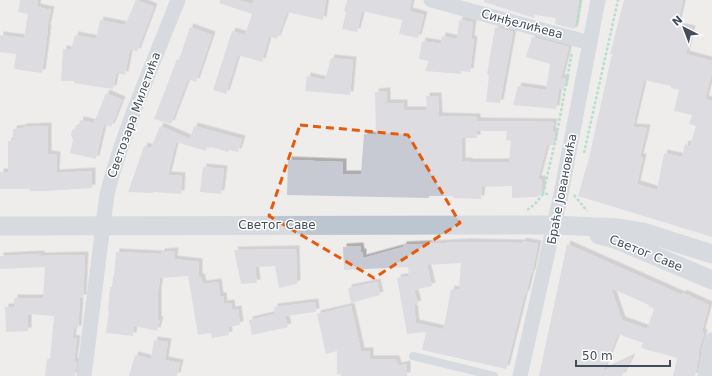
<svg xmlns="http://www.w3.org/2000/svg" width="712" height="376" font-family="'DejaVu Sans',sans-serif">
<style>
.building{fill:#c7cad2;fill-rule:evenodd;filter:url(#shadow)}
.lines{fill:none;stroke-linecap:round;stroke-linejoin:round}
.path{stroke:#6dd0a3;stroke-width:2.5;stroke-dasharray:3 2;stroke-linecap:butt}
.service{stroke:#bbc6d0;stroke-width:8}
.minor{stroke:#bbc6d0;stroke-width:15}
.tertiary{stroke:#bbc6d0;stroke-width:19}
.marked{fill:none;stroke:#e8590c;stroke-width:3;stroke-dasharray:8 5;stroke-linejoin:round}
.labels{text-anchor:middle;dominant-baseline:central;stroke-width:3;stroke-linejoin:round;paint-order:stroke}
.street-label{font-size:12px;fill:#434e5a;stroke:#fff}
</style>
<defs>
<filter id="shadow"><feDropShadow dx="3.5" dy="-3.5" stdDeviation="0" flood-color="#0004"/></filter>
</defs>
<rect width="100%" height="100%" fill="#efecec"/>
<path class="building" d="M20,0H38L37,7L51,10L47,28L48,29L42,73L14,69L16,54L0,52V35L24,38L28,14L18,12Z
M136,0L154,7L137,52L130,49L125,75L116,73L113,89L74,83V81H61L63,49L71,50L75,35L96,39L100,20L125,25Z
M220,0H237L253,4L254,0H326L323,20L287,12L277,39L269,36L262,62L238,55L226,94L213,90L232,31L245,35L252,14L219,3Z
M347,0H412L409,11L424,15L418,38L399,34L402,20L362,11L357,32L342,29L346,12L344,11Z
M484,0H579L575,28L574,29L555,24L556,18L535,15L534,18L484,2Z
M624,0H683L677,26L692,29L686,54L712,61V73L705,99L712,101V237L578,196L589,158L612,54H610ZM644,80L671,86V88L679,90L674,111L692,115L689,124L696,126L690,146L685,144L682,157L664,153L657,190L637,184L643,157H640L647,128L633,127Z
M459,20L473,22L471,39L474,40L470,72L461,71V74L425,71L429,61L419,59L422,41L441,44L442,36L457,39Z
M190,27L212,35L196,82L188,79L171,124L154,119L177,59L179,60Z
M495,27L513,32L500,103L486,102L489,75L487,74Z
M532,37L569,47L561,78L566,79L564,89L559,88L556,109L513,105L518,86L546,90L550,64L526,57Z
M331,58L353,60L350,95L305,91L307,76L325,80Z
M387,91V103H404V110H427L426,96H438L439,116L477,117V121L554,122L552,131L555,132L553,145H547L538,179H542V192L538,197L512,198V186L482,187L481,199L453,198V196H429V198L287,195L288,160L343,162V174H361L364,134L376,135L375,92ZM477,131H507L506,140L511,141L509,162H469V161H462V138H477Z
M106,93L122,100L111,127L104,124L96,159L70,153L73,140L71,135L72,130L79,126L80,120L94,123Z
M48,126V154L57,155L56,173L92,171V188L47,191H30V189H0V172H8V141H13V129L23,128V127Z
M160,126L190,139L194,126L242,139L238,152L229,150L228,152L207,146L206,151L176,142L168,175L182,176L181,194L153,192V193L128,192L144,146L151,148Z
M203,167L224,169L221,194L200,192Z
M522,241L538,244L532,273H531L526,294L525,293L506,369L422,350L426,332L407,334L397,278L409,276L408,267L344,270L343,247L360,246L361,252H363V258L403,247V245L467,242L522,243ZM461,263L459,290L451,289L443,332L442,329L416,323L414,305L418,304L414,290L432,286L427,265Z
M567,244L682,295L683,293L709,305L702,332L704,333L698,355H699L695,376H673L677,358L641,348L643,343L618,334L603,371L632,357L622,376H539ZM611,288L649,305L648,306L654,309L647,329L622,320Z
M296,249L297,284L279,288L275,266L255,267L257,283L241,284L234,250Z
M175,251L174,259L199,262V277H201L203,284L218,282L220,296H223L224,304L231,303L232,310L238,309L240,325L228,327L229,335L212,338L211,333L198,335L188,276L160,278L158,291V320H160L157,331L134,326L133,336L106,333L109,311H108L110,287H112L113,276H114L116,252L161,254V252Z
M41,254V256L85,255L83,298H80L78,329H74L72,338L77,339L74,361L77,362L75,376H45L47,359H50L54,316L28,314V331L6,332L5,307H14V298H43L45,267L0,269V256Z
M377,282L380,295L351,303L348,288Z
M315,302L316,312L285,316L288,327L252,335L249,320L275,314L274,307Z
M351,306L361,351H370V359H396L398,366L407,364V376H341V374H337V351L326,354L317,314Z
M154,340L168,342L165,360L180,363L177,376H129L135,355L151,359Z"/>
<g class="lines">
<path class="path" d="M576,27L581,0
M584,153L618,0
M543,194L556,138L572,52
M574,195L587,211
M527,210L535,204L543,194H549"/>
<path class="service" d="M413,356L494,376"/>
<path class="minor" d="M431,0L590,43
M84,376L107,194C124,128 153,64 178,0
M520,376L561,194L598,0
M705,376L712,340"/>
<path class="tertiary" d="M0,226L555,225L619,228L643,232L712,254
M599,235L615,239L712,280"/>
</g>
<path d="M0 0H712V376H0ZM300,125L408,135L460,223L374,278L269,216Z" fill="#efecec" fill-opacity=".55" fill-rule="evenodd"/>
<path class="marked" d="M300,125L408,135L460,223L374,278L269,216Z"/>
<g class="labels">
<g class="street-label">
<text transform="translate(522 24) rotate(15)">Синђелићева</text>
<text transform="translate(134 115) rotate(-70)">Светозара Милетића</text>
<text transform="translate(562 189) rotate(-79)">Браће Јовановића</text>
<text x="277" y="225">Светог Саве</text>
<text transform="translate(646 253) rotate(22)">Светог Саве</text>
</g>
</g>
<g transform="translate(684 28) rotate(318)" stroke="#ffffff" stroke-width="3" paint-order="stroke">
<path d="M0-3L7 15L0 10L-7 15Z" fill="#434e5a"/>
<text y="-6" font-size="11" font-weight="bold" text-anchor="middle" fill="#434e5a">N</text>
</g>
<path d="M576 360v6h94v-6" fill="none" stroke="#434e5a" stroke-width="2"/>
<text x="582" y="360" font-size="12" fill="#434e5a" stroke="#ffffff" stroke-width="3" paint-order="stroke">50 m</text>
</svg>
